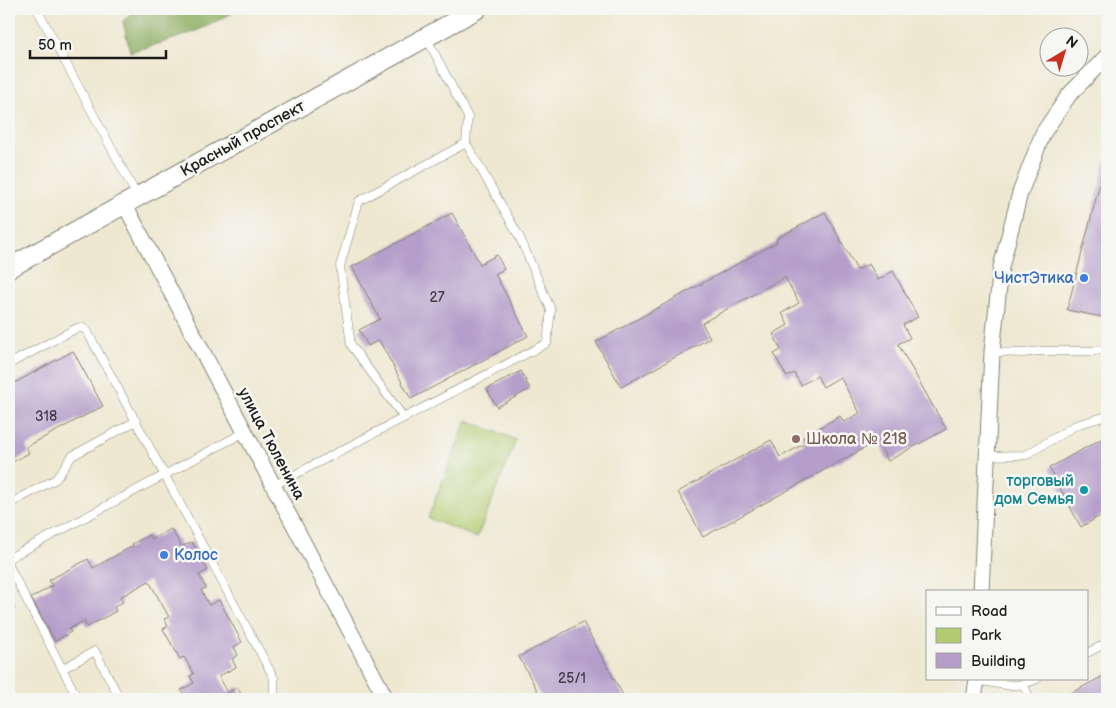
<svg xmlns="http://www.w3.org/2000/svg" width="1116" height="708" font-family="'Balsamiq Sans',sans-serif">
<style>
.green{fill:#b2cb70;stroke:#677446}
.forest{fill:#8daf62;stroke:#54663f}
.building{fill:#b59eca}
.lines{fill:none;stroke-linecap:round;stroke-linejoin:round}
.service-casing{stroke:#858276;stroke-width:9}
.minor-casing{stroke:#858276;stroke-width:17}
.tertiary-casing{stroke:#858276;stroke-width:21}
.service{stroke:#fff;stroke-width:8}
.minor{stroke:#fff;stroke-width:15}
.tertiary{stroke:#fff;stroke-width:19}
.shop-dot{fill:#3f7fe0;stroke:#f6f6f2;stroke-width:2}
.education-dot{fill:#8d6e63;stroke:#f6f6f2;stroke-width:2}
.culture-dot{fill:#0f9aa8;stroke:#f6f6f2;stroke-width:2}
.labels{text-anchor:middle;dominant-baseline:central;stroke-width:5;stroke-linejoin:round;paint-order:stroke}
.number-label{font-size:14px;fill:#423c48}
.street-label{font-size:16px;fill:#1c1c1c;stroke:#f6f6f2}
.shop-label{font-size:16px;fill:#366cbe;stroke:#f6f6f2;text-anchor:end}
.education-label{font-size:16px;fill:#785e54;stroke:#f6f6f2;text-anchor:start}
.culture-label{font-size:16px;fill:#0d838f;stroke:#f6f6f2;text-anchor:end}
</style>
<rect width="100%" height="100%" fill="#f6f6f2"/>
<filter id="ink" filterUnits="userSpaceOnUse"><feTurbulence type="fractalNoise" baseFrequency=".02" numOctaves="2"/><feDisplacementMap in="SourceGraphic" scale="10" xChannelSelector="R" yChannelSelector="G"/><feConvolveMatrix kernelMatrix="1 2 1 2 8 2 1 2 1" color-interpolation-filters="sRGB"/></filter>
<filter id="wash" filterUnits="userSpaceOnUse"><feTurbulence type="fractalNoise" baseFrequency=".0096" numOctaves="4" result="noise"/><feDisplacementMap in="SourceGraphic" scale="20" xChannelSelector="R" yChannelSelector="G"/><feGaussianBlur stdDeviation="1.12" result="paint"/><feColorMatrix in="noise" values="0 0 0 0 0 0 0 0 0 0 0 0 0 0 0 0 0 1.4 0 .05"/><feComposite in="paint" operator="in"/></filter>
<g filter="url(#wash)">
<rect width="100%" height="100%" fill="#eee8d0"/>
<path class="green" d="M467,420L516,440L477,538L428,518Z"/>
<path class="forest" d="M135,9H238C206,31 166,42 130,52L123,21Z"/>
<g id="blocks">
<path class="building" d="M1107,156V318L1067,310Z
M825,212L857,270L869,264L878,280L893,271L918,317L903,325L910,338L898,344L946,429L888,461L877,441L703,537L678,492L771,440L780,457L806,443L803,437L840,416L844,422L860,413L840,377L823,387L817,376L801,385L794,373L787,377L774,354L781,350L773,334L788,325L782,313L799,303L785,277L702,323L710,338L621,387L596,342L777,242L776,239Z
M452,213L480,264L497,255L504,269L495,274L528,336L411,399L379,340L368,346L359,330L380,319L352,267Z
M73,351L103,406L26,447L29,453L9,464V386Z
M521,371L530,389L497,407L487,389Z
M1103,438L1107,447V512L1081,527L1049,468Z
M171,529L182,547L192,542L208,570L199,575L206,588L201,590L209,605L219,600L242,642L234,647L238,655L232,659L236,667L219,676L228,693L237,687L244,699H180L185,697L181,690L194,683L190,676L194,674L184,657L180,659L163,629L168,626L164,619L169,617L149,581L120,597L123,602L114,607L116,611L87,627L84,621L69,629L71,632L55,641L31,598L52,586L49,580L88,559L93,568L133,546L132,544L149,535L152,539Z
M9,598L15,608L9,611Z
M583,622L625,699H542L519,657Z
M1107,674V699H1060L1090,683Z"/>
</g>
</g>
<g filter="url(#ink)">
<use href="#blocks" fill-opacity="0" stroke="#858276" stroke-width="1"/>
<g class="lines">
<g class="service-casing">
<path id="service" d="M37,9L137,196
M426,37L468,117L466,143
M992,352L1023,353L1040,351H1095L1107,348
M9,364L77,328H83L87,331L274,678V699
M988,456L1026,455L1076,425L1107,416
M273,486L547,343L551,310L520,238L466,143L359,201L340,266L351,345L404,418
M9,504L56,479L72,456L136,421
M9,558L245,432
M9,566L78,699
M1087,653L1107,643
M62,669L95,651L120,699
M977,680C1000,684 1015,690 1037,679
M1024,686L1030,699"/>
</g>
<g class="minor-casing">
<path id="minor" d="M125,205L386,699
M981,592L992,352L1001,267L1020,193L1043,133L1069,95L1107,56
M974,699L977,679"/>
</g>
<g class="tertiary-casing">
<path id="tertiary" d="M9,268L477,9"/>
</g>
<use href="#service" class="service"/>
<use href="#minor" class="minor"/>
<use href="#tertiary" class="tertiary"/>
</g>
</g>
<g class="shop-dot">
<circle cx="1084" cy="278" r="5"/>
<circle cx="164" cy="555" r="5"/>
</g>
<circle class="education-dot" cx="796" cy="439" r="5"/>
<circle class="culture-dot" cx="1084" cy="490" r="5"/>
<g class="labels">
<g class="number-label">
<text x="437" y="297">27</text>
<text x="46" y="416">318</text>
<text x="572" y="678">25/1</text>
</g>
<g class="street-label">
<text transform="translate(243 139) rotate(-29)">Красный проспект</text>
<text transform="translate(271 444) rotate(62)">улица Тюленина</text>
</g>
<g class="shop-label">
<text x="1074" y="278">ЧистЭтика</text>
<text x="174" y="555" text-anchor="start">Колос</text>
</g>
<g class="education-label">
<text x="806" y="439">Школа № 218</text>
</g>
<g class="culture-label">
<text x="1074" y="481">торговый<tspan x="1074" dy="18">дом Семья</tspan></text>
</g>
</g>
<rect width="1116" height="708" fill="none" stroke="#f6f6f2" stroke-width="30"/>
<rect x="926" y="590" width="162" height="90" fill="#f6f6f2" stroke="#9f9f9c"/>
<rect x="936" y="607" width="25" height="8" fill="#ffffff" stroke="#9f9f9c"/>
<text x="971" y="616" font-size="15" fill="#1c1c1c">Road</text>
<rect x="936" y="628" width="25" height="15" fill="#b2cb70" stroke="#9f9f9c"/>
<text x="971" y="640" font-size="15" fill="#1c1c1c">Park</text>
<rect x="936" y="653" width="25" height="15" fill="#b59eca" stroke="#9f9f9c"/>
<text x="971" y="666" font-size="15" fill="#1c1c1c">Building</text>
<g transform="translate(1064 52) rotate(38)"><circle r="24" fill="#f6f6f2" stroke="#9f9f9c"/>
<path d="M0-4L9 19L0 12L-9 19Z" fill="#c8321e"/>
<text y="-8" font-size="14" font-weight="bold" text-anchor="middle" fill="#1c1c1c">N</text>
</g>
<path d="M30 50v8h136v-8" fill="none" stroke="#1c1c1c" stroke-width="2.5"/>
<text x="38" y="50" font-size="15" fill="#1c1c1c" stroke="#f6f6f2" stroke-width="4" paint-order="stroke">50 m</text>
</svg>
